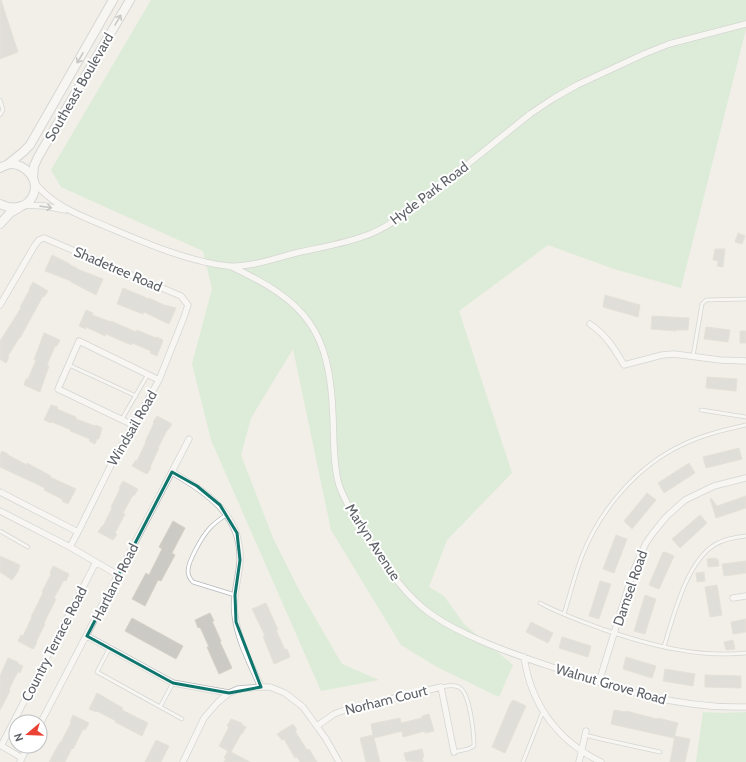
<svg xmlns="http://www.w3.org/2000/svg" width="746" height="762" font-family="Cabin,sans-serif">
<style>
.green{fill:#c5e8c5}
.building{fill:#cccac5;stroke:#d6d1c6}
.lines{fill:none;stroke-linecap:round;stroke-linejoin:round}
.lane-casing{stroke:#b5b8bc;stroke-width:4.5}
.street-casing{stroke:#b5b8bc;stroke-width:7}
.secondary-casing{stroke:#b6babf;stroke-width:10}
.lane{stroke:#fff;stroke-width:3}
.street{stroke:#fff;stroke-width:5.5}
.secondary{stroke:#fff;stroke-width:8}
.oneway{stroke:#979a9d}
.marked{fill:none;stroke:#0f766e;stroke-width:3;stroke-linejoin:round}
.labels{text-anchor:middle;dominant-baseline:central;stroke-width:4;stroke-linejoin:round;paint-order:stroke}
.street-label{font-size:14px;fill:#5f6368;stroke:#fff}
</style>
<rect width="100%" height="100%" fill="#f1efe8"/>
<path class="green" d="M151,0H746V29L681,288L614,269L548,245L459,311L512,473L447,540L429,587L444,596L464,624L513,665L499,697L437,667L401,645L331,530L293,349L251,418L241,455L273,538L299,590L342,664L379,680L321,691L211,440L192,364L212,289L203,251L61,187L51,170Z
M703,712L723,713L746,712V762H696Z"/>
<path class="building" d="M1,0L18,52L0,59V1Z
M738,233L745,236L742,244L735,242Z
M715,249H725L723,267L717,266L718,261L713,260Z
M52,255L70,264V265L77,268V269L103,279L96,295L71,282V281L45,271Z
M33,282L48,291L44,297L43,296L20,338H19L8,356L9,357L6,363L0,359V341L21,308L20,307L30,289H29Z
M123,288L149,299V298L164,305L176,308L169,324L144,312L143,314L117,304Z
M605,295L640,305L638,317L603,307Z
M86,310L93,313L92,315L111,322V321L136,332L137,330L156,338L157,337L163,340L157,356L150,353L151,351L132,343L131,345L106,334L105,336L86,327V329L79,326Z
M652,316L689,318L688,330H676V331L651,329Z
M706,327L730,330L728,342L704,339Z
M740,331H746V343H740Z
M44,333L60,340L57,346H55L47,365L49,366L40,392L24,385L26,379H28L36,360H34Z
M707,377L737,379L736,391L706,388Z
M51,405L58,407L57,409L76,417V419L95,426L96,425L102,428L99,439H97L95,444L89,441L90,439L70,431L71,430L52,422L51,423L44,420Z
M157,416L172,424L168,430H167L158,448H159L150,467L151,468L147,474L132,466L136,460L137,461L146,442H145L154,423L153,422Z
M739,448L742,459L706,468L703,457Z
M2,451L8,454V455L27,465V463L51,476L50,477L76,489L68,504L62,501V499L44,490L45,488L0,467V455Z
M689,463L695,473L664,493L658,483Z
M123,481L138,489L134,496L133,495L123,513L125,514L115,533L117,534L113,540L98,532L102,526H103L112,508L111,507L120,489L119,488Z
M647,493L656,500L632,529L624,521Z
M746,496V508L716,518L710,499L711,498L717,506Z
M700,515L707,523L680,548L672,539Z
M173,521L185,528L172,553L175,555L161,581L158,580L145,606L132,599L146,573L149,575L162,549L159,547Z
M616,535L627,539L614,573L603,569Z
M663,552H665L674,556L659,589L649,585Z
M0,556L20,565L18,570H19L12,580L0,572Z
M716,558V560L718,559L719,566L708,567L707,559Z
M746,561V573L724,576L722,564Z
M53,566L69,574L66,581L64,580L54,598L56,599L44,623L45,624L36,642L37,643L33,649L18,641L21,635L23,636L32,617H31L43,593L42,592L51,574L50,573Z
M704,572L705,581L697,582L696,573Z
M600,581L611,584L599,619L589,616Z
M717,585L722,615L710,617L705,587Z
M645,595L656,599L645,634L634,631Z
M266,603L278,630H276L285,650L287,649L290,657L274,664L263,636H265L252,609Z
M210,613L214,621H212L221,641L220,642L232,668L219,674L207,647H209L200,627L198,628L195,620Z
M132,618L183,646L176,659L125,631Z
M746,619V632L733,634L731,622Z
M531,622L553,633L548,643L526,632Z
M562,637L591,646L588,657L559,648Z
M733,640L735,649L726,650L724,642Z
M626,657L656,666L652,678L623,669Z
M8,658L18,662V664L23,666L20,673L18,672L15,677L9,690L10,691L0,710V676Z
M665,669L695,674L693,686L663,681Z
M705,675L741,676V688L705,687Z
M97,693L123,708L122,710L148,723L142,736L115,722L116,721L97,711L96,712L89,709Z
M513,700L526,706L505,753L492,747L510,704Z
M614,710L625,712L626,711L657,719L658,718L678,723L674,738L611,724Z
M429,714L434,731L425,733V731L403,737L402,731L374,738L380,762H366L360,738L373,735L371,724L400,718L401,723L422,718V716Z
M73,715L89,723L85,730L83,729L73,749L72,748L65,762H49L60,742H61L71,723L70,722Z
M231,719L242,723L241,724L246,727L242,734H241L231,752L250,762H224L226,759L224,758L228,751L219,746L229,727L227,726Z
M293,724L297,730L295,731L307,750L309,749L317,762H300L297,757L295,758L284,739L282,740L277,734Z
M675,736L690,739L685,762H670Z
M156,740L169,746L161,762H145Z
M422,749L424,757H422L423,762L406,761L404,753Z"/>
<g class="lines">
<g class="lane-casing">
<path id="lane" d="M0,100L3,110L0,115
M693,356L702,304L706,300L746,299
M69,365L136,396
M701,410L746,417
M122,419L148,374
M226,515C220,519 214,523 209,529C202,537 188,561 188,571C188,576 190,579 193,582L235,595
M0,531L28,547
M540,603C560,614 581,621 602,629C649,645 697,658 746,653
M564,614C570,595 575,574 582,556C600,510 637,466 682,445C702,435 724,430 746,425
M664,647C673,617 687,560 716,544C725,539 736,537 746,536
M109,649L97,672L182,719
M441,687C447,686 455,684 460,688C470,694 474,734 474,746L468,749L454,752
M160,707L173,683
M585,735L601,739L660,752
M523,762L543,711"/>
</g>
<g class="street-casing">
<path id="street" d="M35,183C54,207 82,216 110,228C145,243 190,262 228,266C250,268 279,257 300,252C323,247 348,243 370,234C386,228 399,218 412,209L530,114L554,98L577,85L644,54L669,44L746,24
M25,205L45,206L65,210
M230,266C307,302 330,330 333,417C334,439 333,464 339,485C346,504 357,522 368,539C386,566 404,595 431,614C462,636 510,653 546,665C611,687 676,709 746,707
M0,305L35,245L39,240L44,238L181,296L188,305L184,317L159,380L113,461L78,532L70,547
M590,324C607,336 614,348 624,365L662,355L674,354L720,360L746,361
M133,425L58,389L79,341L159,380
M172,472C207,492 242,515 240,561C239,579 232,597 235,615C238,641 251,664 261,687
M0,492L78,532
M0,511L70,547L118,575
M733,598L746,596
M87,636L173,683L229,693L238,689L261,687H270L285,693L303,707L326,739L339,762
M524,657C531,705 558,741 601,762
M599,682L633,572L646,543L653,533L666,517L685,500L714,486L746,478
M40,724L189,439
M317,726L334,714L345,710L441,687L454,752
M0,745L22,758
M1,746L96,562
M20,762L28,746
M183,762L204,718L218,702L229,693
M579,762L586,731"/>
</g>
<g class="secondary-casing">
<path id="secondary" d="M7,165L23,152L30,145L113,0
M0,168C6,164 14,163 20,166C49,180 32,219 0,204
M33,177L34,166L38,157L130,0
M0,224L10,213L19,208"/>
</g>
<use href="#lane" class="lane"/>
<use href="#street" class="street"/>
<use href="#secondary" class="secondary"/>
</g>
<defs><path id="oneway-shaft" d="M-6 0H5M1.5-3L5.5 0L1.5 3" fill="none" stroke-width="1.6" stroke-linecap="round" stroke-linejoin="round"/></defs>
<g class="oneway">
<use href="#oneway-shaft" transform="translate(118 20) rotate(-60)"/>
<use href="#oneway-shaft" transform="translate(80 58) rotate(120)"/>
<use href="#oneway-shaft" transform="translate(46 207) rotate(8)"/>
</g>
<path d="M0 0H746V762H0ZM172,472L197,486L220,505L237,533L240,560L235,595L236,622L261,687L229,693L173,683L87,636Z" fill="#f1efe8" fill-opacity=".55" fill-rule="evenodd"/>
<path class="marked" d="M172,472L197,486L220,505L237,533L240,560L235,595L236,622L261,687L229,693L173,683L87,636Z"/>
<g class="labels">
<g class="street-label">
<text transform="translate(79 87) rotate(-60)">Southeast Boulevard</text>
<text transform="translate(429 193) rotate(-37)">Hyde Park Road</text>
<text transform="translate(118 269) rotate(23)">Shadetree Road</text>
<text transform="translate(132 428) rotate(-60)">Windsail Road</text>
<text transform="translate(373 542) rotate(57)">Marlyn Avenue</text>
<text transform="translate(115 582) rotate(-63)">Hartland Road</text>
<text transform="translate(630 588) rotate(-71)">Damsel Road</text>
<text transform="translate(54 644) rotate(-63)">Country Terrace Road</text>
<text transform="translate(611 684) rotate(16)">Walnut Grove Road</text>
<text transform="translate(386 700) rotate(-14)">Norham Court</text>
</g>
</g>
<g transform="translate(28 734) rotate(251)"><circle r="19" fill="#ffffff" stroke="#bfc1c3"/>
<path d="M0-3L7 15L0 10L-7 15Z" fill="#ea4335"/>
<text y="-6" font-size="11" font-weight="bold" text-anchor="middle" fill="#5f6368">N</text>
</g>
</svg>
